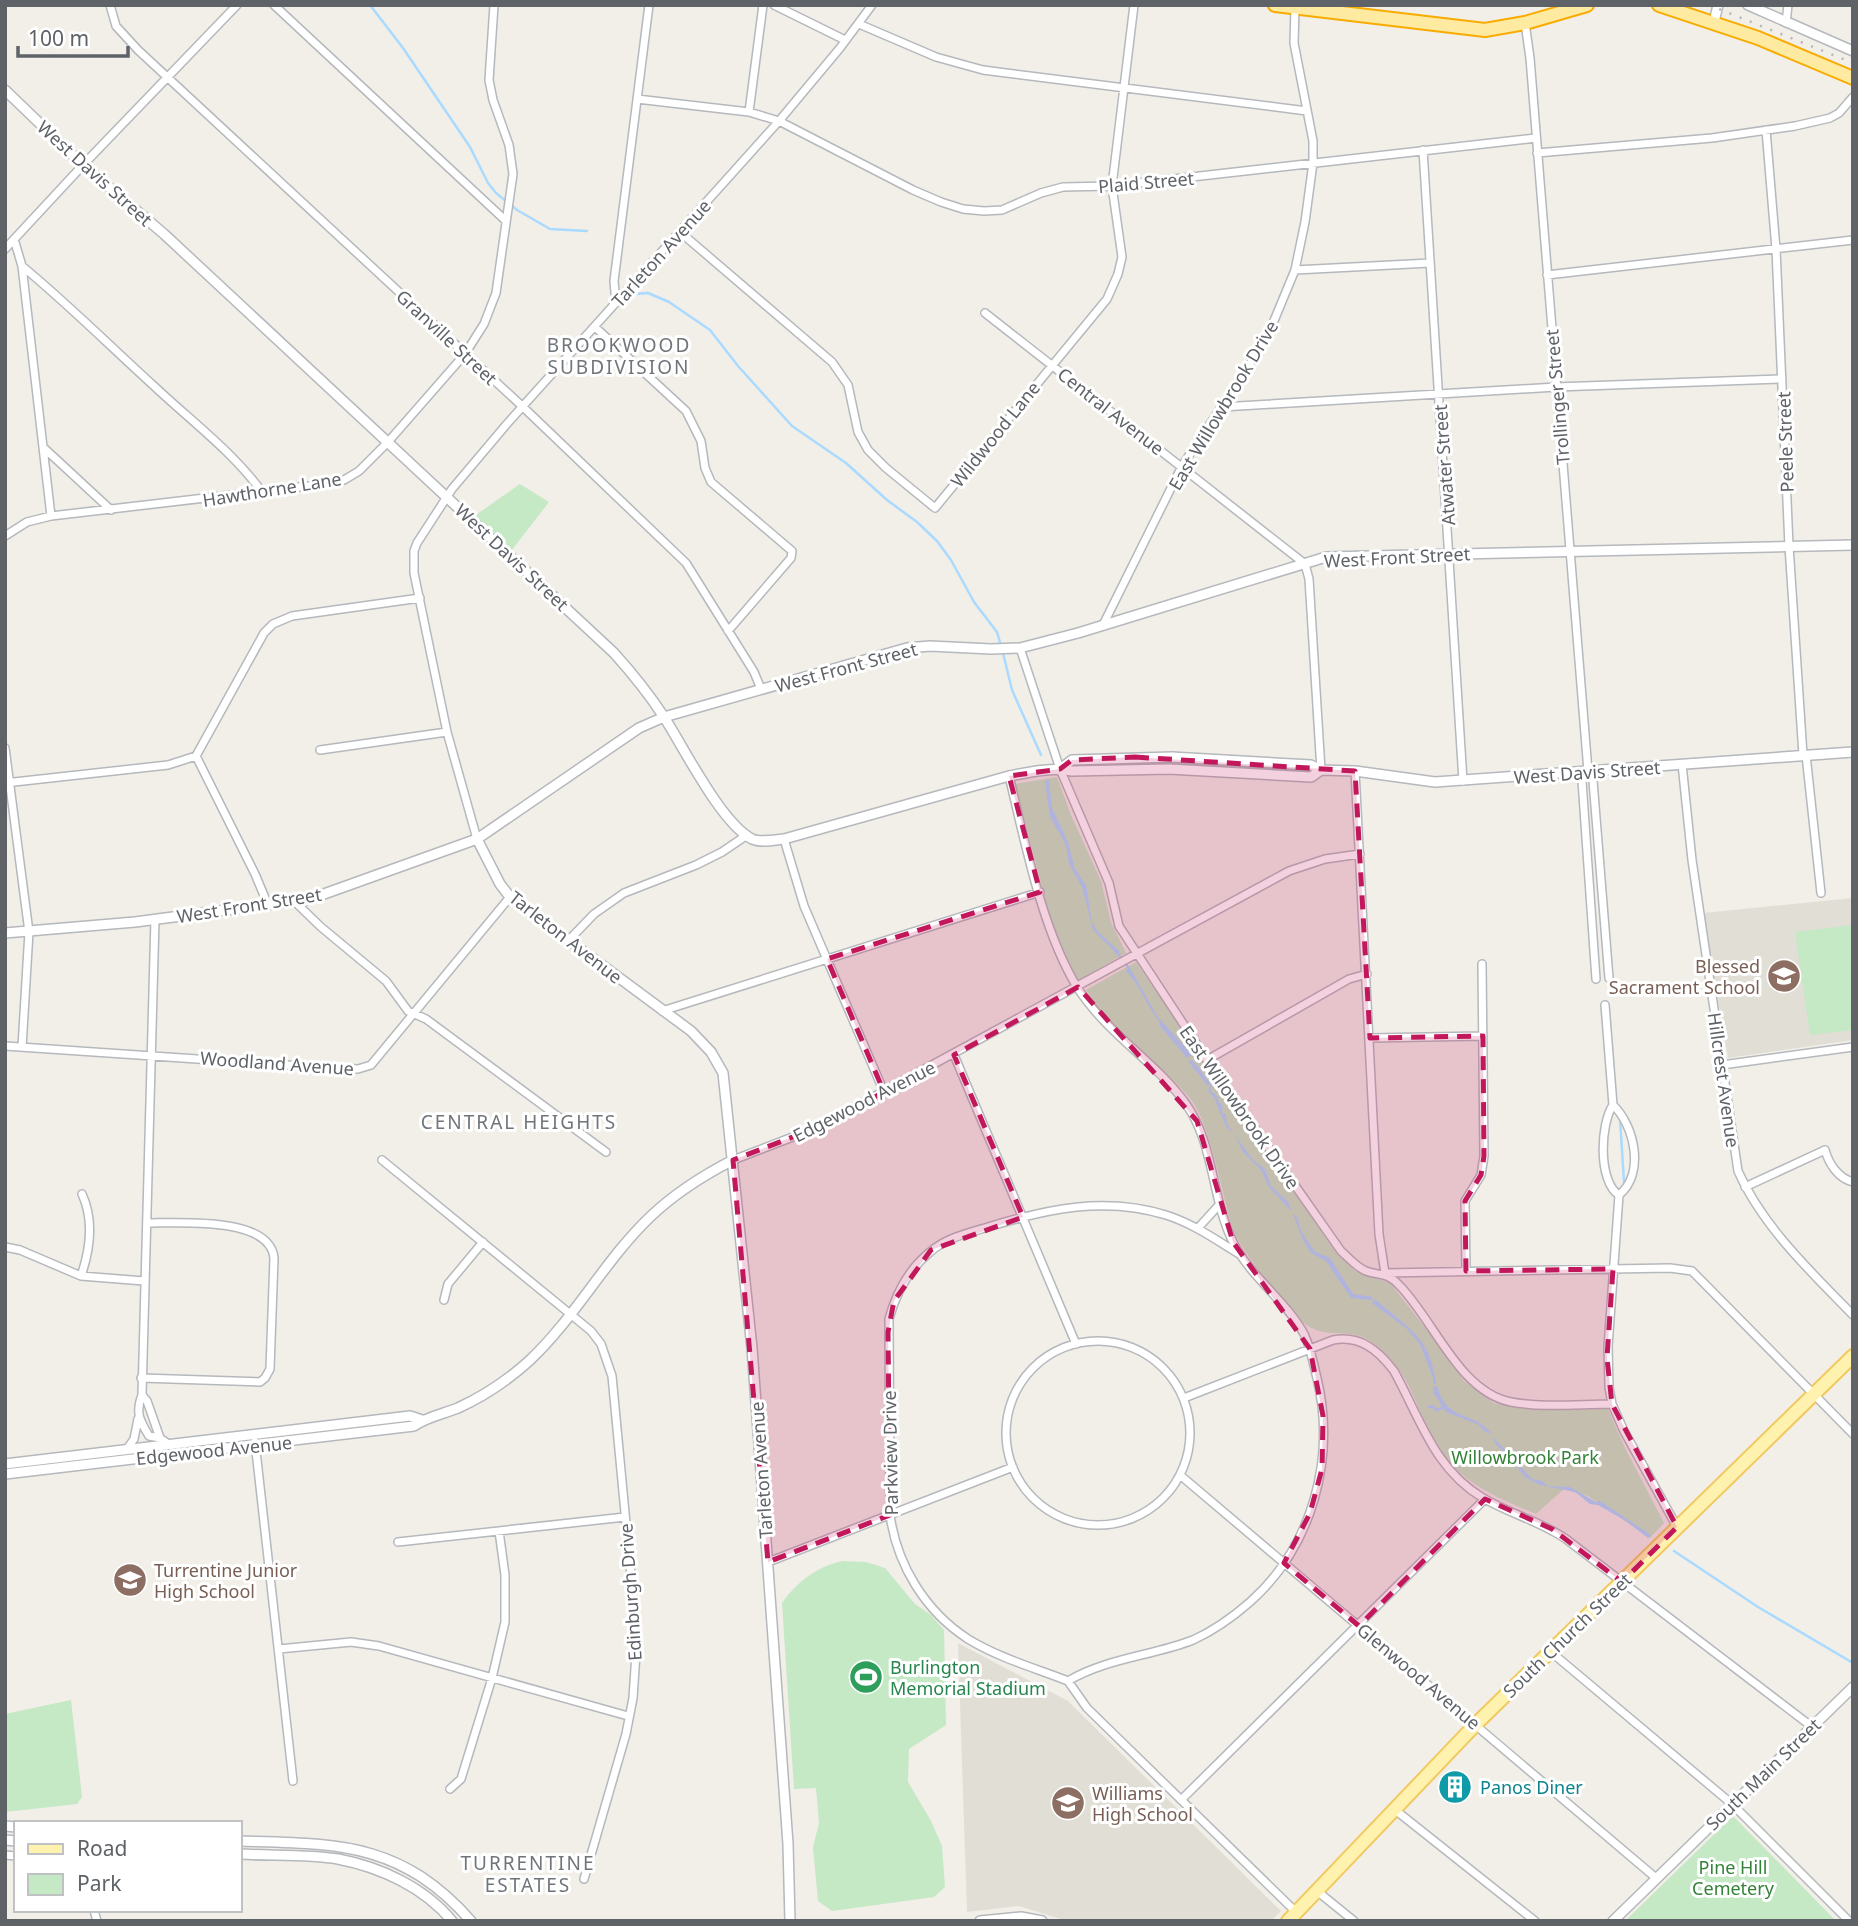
<svg xmlns="http://www.w3.org/2000/svg" width="1858" height="1926" font-family="'Noto Sans',sans-serif">
<style>
.education{fill:#e1ded6}
.green{fill:#c5e8c5}
.water{fill:#aadaff}
.lines{fill:none;stroke-linecap:round;stroke-linejoin:round}
.stream{stroke:#aadaff;stroke-width:2.5}
.minor-casing{stroke:#b5b8bc;stroke-width:10}
.tertiary-casing{stroke:#b5b8bc;stroke-width:12}
.primary-casing{stroke:#f2c960;stroke-width:16}
.trunk-casing{stroke:#f9ab00;stroke-width:16}
.minor{stroke:#fff;stroke-width:7}
.tertiary{stroke:#fff;stroke-width:9}
.primary{stroke:#fff2af;stroke-width:12}
.trunk{stroke:#feeaa1;stroke-width:12}
.rail{stroke:#b6b7b8;stroke-width:2.5;stroke-dasharray:2 9;stroke-linecap:butt}
.marked{fill:#c2185b;fill-opacity:0.2;stroke:#c2185b;stroke-width:5;stroke-dasharray:14 9;stroke-linejoin:round}
.labels{text-anchor:middle;dominant-baseline:central;stroke-width:6;stroke-linejoin:round;paint-order:stroke}
.street-label{font-size:18px;fill:#5f6368;stroke:#fff}
.education-label{font-size:18px;fill:#785e54;stroke:#fff;text-anchor:start}
.park-label{font-size:18px;fill:#348238;stroke:#fff}
.leisure-label{font-size:18px;fill:#27864d;stroke:#fff;text-anchor:start}
.culture-label{font-size:18px;fill:#0d838f;stroke:#fff;text-anchor:start}
.neighbourhood-label{font-size:19px;letter-spacing:2px;fill:#70757a;stroke:#fff}
</style>
<rect width="100%" height="100%" fill="#f1efe8"/>
<path class="education" d="M1853,898V1040L1728,1058L1703,913Z
M958,1643L1068,1701L1281,1911L1271,1921H1067L1019,1906L967,1912Z"/>
<path class="green" d="M520,484L549,502L508,555L470,519Z
M1057,777L1071,815L1101,881L1111,922L1126,953L1079,980L1058,948L1015,784Z
M1853,925V1030L1810,1035L1795,932Z
M1136,962L1335,1251L1355,1271L1390,1283L1443,1350L1464,1381L1494,1403L1545,1410L1608,1409L1625,1448L1664,1523L1650,1538L1588,1496L1564,1489L1536,1514C1492,1496 1452,1479 1430,1433C1417,1408 1410,1379 1390,1359C1384,1353 1377,1345 1370,1341C1346,1325 1323,1344 1297,1317C1280,1300 1240,1249 1232,1227C1222,1194 1211,1128 1192,1101C1171,1073 1138,1054 1114,1029C1103,1017 1095,1003 1086,990Z
M843,1561L866,1562L885,1568L915,1604L931,1615L944,1630L946,1725L909,1749L908,1782L931,1821L942,1846L945,1887L934,1897L832,1911L818,1901L813,1847L819,1823L816,1788L794,1789L782,1603C797,1582 817,1566 843,1561Z
M71,1700L82,1797L77,1804L5,1812V1714Z
M1733,1816L1836,1921H1625Z"/>
<path class="water" d="M1049,780L1052,808L1068,842L1075,869L1086,885L1092,922L1097,931L1120,952L1116,953L1093,930L1082,887L1069,864L1066,845L1050,817L1045,781Z
M1129,966L1157,1016L1192,1055L1187,1058L1159,1025L1160,1022C1146,1006 1141,986 1126,971Z
M1191,1060L1196,1064L1212,1086L1210,1090L1218,1097V1102L1221,1103L1223,1109L1221,1112L1226,1115L1227,1124L1253,1160L1265,1169L1271,1186L1288,1202L1292,1212L1269,1187L1261,1170L1243,1152L1234,1133L1227,1128L1214,1098L1208,1091L1210,1085H1207L1188,1061Z
M1293,1214L1297,1217L1301,1231L1315,1252L1330,1258L1353,1294L1373,1297L1371,1300L1351,1298L1326,1261L1311,1253L1302,1238Z
M1375,1299C1408,1329 1430,1335 1436,1384H1433V1378L1420,1344L1406,1328L1372,1303Z
M1433,1386H1437C1447,1423 1473,1410 1492,1434L1485,1432L1479,1425L1446,1412L1433,1392Z
M1492,1436L1532,1479L1542,1481L1548,1486L1570,1487L1596,1502L1600,1501L1651,1535L1648,1538L1626,1521L1598,1505L1590,1504L1575,1492L1540,1485L1525,1477L1505,1452L1497,1446Z"/>
<g class="lines">
<path class="stream" d="M370,5L403,48L470,147L488,183L496,193L517,210L550,229L587,231
M635,294L648,293L669,302L710,330L738,366L792,426L846,463L887,500L917,522L937,541L951,560L974,602L997,632L1001,646
M1003,653L1012,690L1041,755
M1115,950L1128,967
M1620,1119L1624,1182
M1429,1407L1432,1406L1436,1410L1445,1407
M1674,1551L1758,1607L1853,1663"/>
<g class="minor-casing">
<path id="minor" d="M110,5L116,26L138,50L523,407L686,563L754,672L761,689
M274,5L506,221
M774,5L845,40
M1525,23L1530,58L1588,771L1593,781L1609,978
M1786,23L1788,5
M859,24L936,57L983,70L1307,111
M637,99L749,112L779,121L913,190L941,202L963,209L984,211L1002,210L1041,193L1063,187L1112,186L1536,138
M749,112L763,5
M1766,130L1776,249L1789,546L1803,755
M1423,150L1463,781
M1537,153L1712,138L1795,126L1830,118L1839,113L1853,97
M680,232L832,362L848,385L858,432L868,450L886,468L935,508L1107,299L1118,274L1122,257L1112,186L1134,5
M14,239L22,266L51,516
M5,249L83,165L237,5
M22,266C68,304 110,346 154,386C190,420 233,452 262,492
M1295,270L1430,263
M1547,275L1853,240
M616,303L614,281L649,5
M985,313L1305,564L1309,579L1321,770
M595,327L686,411L701,441L705,468L711,482L792,551L791,558L728,631
M1222,407L1556,387L1782,379
M44,448L111,510
M5,536L27,522L51,516L334,483L344,480L359,471L388,442L465,354L484,324L496,293L513,174L509,145L493,100L489,80L494,5
M1103,625L1182,466L1266,340L1295,270L1305,222L1313,163V141L1294,43L1295,8
M1020,648L1060,769L1109,883L1119,926L1207,1060L1341,1251C1349,1258 1356,1267 1366,1271C1380,1276 1387,1272 1399,1285C1434,1320 1459,1392 1511,1402C1543,1408 1579,1404 1612,1404
M5,748L29,932L22,1047
M320,750L447,732
M1806,755L1821,893
M196,756L255,874L268,905
M1682,764L1692,860L1738,1171C1763,1227 1811,1272 1853,1315
M1355,771L1379,1234L1385,1273L1670,1268L1692,1271L1853,1434
M1588,771L1582,781L1596,979
M1009,776C1025,842 1042,930 1077,987C1106,1033 1155,1061 1186,1104C1215,1145 1211,1200 1234,1244C1251,1277 1286,1301 1304,1334C1311,1348 1313,1363 1317,1378C1336,1458 1313,1546 1250,1602C1234,1616 1213,1631 1193,1640C1152,1656 1107,1658 1068,1681C1035,1668 999,1658 968,1639C925,1611 897,1565 890,1515L889,1319C896,1293 909,1269 930,1252C946,1238 968,1233 988,1227C1047,1209 1105,1196 1166,1215C1194,1224 1216,1240 1241,1255
M5,783L168,765L196,756L264,633L273,624L292,616L420,598
M477,839L447,732L414,573V551L417,543L452,489L506,425L779,121L840,48L872,5
M784,839L804,906L884,1092
M295,902L321,927L386,981L408,1011L426,1019L606,1152
M155,919L142,1395C135,1413 140,1421 149,1436L160,1438L170,1445
M568,941L594,914L624,893L696,865L722,852L747,835
M1605,1005L1613,1105C1600,1124 1598,1182 1619,1195
M662,1011L1040,892
M1370,1038L1483,1036
M5,1046L331,1068L358,1069L371,1065L510,897
M954,1055L1076,1344
M1207,1060L1349,979L1367,974
M1722,1065L1853,1047
M1613,1105C1635,1126 1645,1174 1619,1195L1608,1347L1609,1387L1612,1404L1624,1431L1677,1527
M382,1160L591,1331L601,1344L612,1376L637,1639L633,1698L626,1734L584,1879
M733,1160L816,1128L1289,871L1325,859L1360,854
M1745,1187L1825,1150C1829,1164 1838,1178 1853,1182
M1198,1228L1219,1205
M5,1247L20,1250L81,1276L144,1281
M1466,1271L1465,1201L1481,1175L1484,1156L1482,964
M81,1276C90,1250 94,1220 82,1194
M444,1300L448,1284L483,1242
M1006 1433a92 92 0 1 1 184 0a92 92 0 1 1-184 0Z
M141,1378L260,1382L265,1378L270,1369L274,1258C270,1216 178,1223 147,1223
M142,1395L147,1401L160,1438
M1184,1398L1333,1340C1360,1335 1378,1350 1394,1371C1420,1418 1434,1469 1483,1498C1510,1514 1540,1521 1566,1539L1811,1726
M255,1442L293,1781
M127,1449L134,1439L138,1419
M1180,1475L1656,1878
M398,1542L625,1517
M768,1562L1013,1467
M279,1649L351,1642L379,1646L628,1716
M1551,1652L1732,1804L1849,1921
M1068,1681L1087,1708L1296,1912
M450,1789L461,1779L492,1678L505,1622V1575L499,1531
M1181,1800L1485,1499
M1394,1809L1535,1921
M5,1855L16,1856
M1317,1891L1354,1921
M94,1910L97,1921"/>
</g>
<g class="tertiary-casing">
<path id="tertiary" d="M1748,5L1853,51
M1714,22L1718,5
M5,90L83,165L164,234L614,653C632,673 649,694 664,717C684,748 721,823 752,839C761,843 774,840 784,839L1009,776C1030,772 1051,767 1072,771L1169,769L1311,777L1321,770
M1060,769L1072,760L1172,757L1311,765L1321,770L1355,771L1435,782L1853,752
M477,839L500,884L510,897L691,1031L711,1052L723,1073L752,1348L788,1844L790,1921
M5,933L135,922L310,899L477,839L639,728L664,717L907,648L930,646L991,649L1020,648L1078,633L1326,557L1853,545
M5,1464L410,1416L422,1420
M5,1474L414,1426C426,1417 443,1414 458,1408C484,1396 508,1380 529,1361C575,1318 605,1260 650,1217C675,1193 702,1176 733,1160
M5,1826L16,1827
M5,1840L16,1841
M240,1841C337,1844 400,1841 471,1921
M240,1854C272,1856 306,1854 338,1859C380,1867 424,1887 452,1921
M980,1921L1021,1917L1042,1921
M1613,1921L1853,1687"/>
</g>
<g class="primary-casing">
<path id="primary" d="M1288,1921L1476,1724L1853,1356"/>
</g>
<g class="trunk-casing">
<path id="trunk" d="M1275,5L1485,30L1525,23L1587,5
M1659,5L1758,38L1853,78"/>
</g>
<use href="#minor" class="minor"/>
<use href="#tertiary" class="tertiary"/>
<use href="#primary" class="primary"/>
<use href="#trunk" class="trunk"/>
<path class="rail" d="M1709,5L1853,63"/>
</g>
<path class="marked" d="M1135,757L1355,771L1370,1038L1483,1036L1484,1156L1481,1175L1465,1201L1466,1271L1613,1269L1607,1358L1612,1404L1677,1527L1622,1582L1552,1529L1485,1499L1359,1626L1284,1563L1310,1513L1322,1469L1323,1416L1310,1349L1233,1242L1197,1121L1078,987L954,1055L1023,1217L931,1250L894,1301L888,1332L890,1515L768,1562L733,1160L816,1128L884,1092L827,959L1040,892L1009,776L1060,769L1072,760Z"/>
<defs>
<g id="school-disc" transform="scale(1.75)"><circle r="9.5" fill="#8d6e63" stroke="#fff"/><path d="M0-5L7-2L0 1L-7-2ZM-4 1L0 2.5L4 1V4Q0 6-4 4Z" fill="#fff"/></g>
<g id="stadium-disc" transform="scale(1.75)"><circle r="9.5" fill="#2e9e5b" stroke="#fff"/><path d="M0-5a6.5 5 0 1 0 0 10a6.5 5 0 1 0 0-10ZM-3.5-1.8h7v3.6h-7Z" fill="#fff"/></g>
<g id="building-disc" transform="scale(1.75)"><circle r="9.5" fill="#0f9aa8" stroke="#fff"/><path d="M-4-6H4V6H1V3H-1V6H-4ZM-2.5-4.3h1.7v1.8h-1.7ZM.8-4.3h1.7v1.8H.8ZM-2.5-1h1.7V.8h-1.7ZM.8-1h1.7V.8H.8Z" fill="#fff"/></g>
</defs>
<g fill-rule="evenodd">
<use href="#school-disc" x="1784" y="976"/>
<use href="#school-disc" x="130" y="1580"/>
<use href="#stadium-disc" x="866" y="1677"/>
<use href="#building-disc" x="1455" y="1787"/>
<use href="#school-disc" x="1068" y="1803"/>
</g>
<g class="labels">
<g class="street-label">
<text transform="translate(95 173) rotate(42)">West Davis Street</text>
<text transform="translate(1146 182) rotate(-5)">Plaid Street</text>
<text transform="translate(661 253) rotate(-48)">Tarleton Avenue</text>
<text transform="translate(447 337) rotate(43)">Granville Street</text>
<text transform="translate(1557 397) rotate(-95)">Trollinger Street</text>
<text transform="translate(1223 405) rotate(-59)">East Willowbrook Drive</text>
<text transform="translate(1111 411) rotate(38)">Central Avenue</text>
<text transform="translate(995 434) rotate(-51)">Wildwood Lane</text>
<text transform="translate(1785 442) rotate(-92)">Peele Street</text>
<text transform="translate(1444 465) rotate(-94)">Atwater Street</text>
<text transform="translate(272 489) rotate(-9)">Hawthorne Lane</text>
<text transform="translate(512 557) rotate(43)">West Davis Street</text>
<text transform="translate(1397 557) rotate(-3)">West Front Street</text>
<text transform="translate(846 667) rotate(-15)">West Front Street</text>
<text transform="translate(1587 772) rotate(-4)">West Davis Street</text>
<text transform="translate(249 905) rotate(-9)">West Front Street</text>
<text transform="translate(566 937) rotate(38)">Tarleton Avenue</text>
<text transform="translate(277 1063) rotate(4)">Woodland Avenue</text>
<text transform="translate(1724 1080) rotate(82)">Hillcrest Avenue</text>
<text transform="translate(864 1101) rotate(-27)">Edgewood Avenue</text>
<text transform="translate(1240 1107) rotate(55)">East Willowbrook Drive</text>
<text transform="translate(214 1450) rotate(-6)">Edgewood Avenue</text>
<text transform="translate(890 1453) rotate(-91)">Parkview Drive</text>
<text transform="translate(761 1470) rotate(-94)">Tarleton Avenue</text>
<text transform="translate(630 1592) rotate(-94)">Edinburgh Drive</text>
<text transform="translate(1567 1635) rotate(-44)">South Church Street</text>
<text transform="translate(1419 1676) rotate(40)">Glenwood Avenue</text>
<text transform="translate(1763 1774) rotate(-44)">South Main Street</text>
</g>
<g class="education-label">
<text x="1760" y="966" text-anchor="end">Blessed<tspan x="1760" dy="21">Sacrament School</tspan></text>
<text x="154" y="1570">Turrentine Junior<tspan x="154" dy="21">High School</tspan></text>
<text x="1092" y="1793">Williams<tspan x="1092" dy="21">High School</tspan></text>
</g>
<g class="park-label">
<text x="1525" y="1457">Willowbrook Park</text>
<text x="1733" y="1867">Pine Hill<tspan x="1733" dy="21">Cemetery</tspan></text>
</g>
<g class="leisure-label">
<text x="890" y="1667">Burlington<tspan x="890" dy="21">Memorial Stadium</tspan></text>
</g>
<g class="culture-label">
<text x="1480" y="1787">Panos Diner</text>
</g>
<g class="neighbourhood-label">
<text x="619" y="345">BROOKWOOD<tspan x="619" dy="22">SUBDIVISION</tspan></text>
<text x="519" y="1122">CENTRAL HEIGHTS</text>
<text x="528" y="1863">TURRENTINE<tspan x="528" dy="22">ESTATES</tspan></text>
</g>
</g>
<rect width="1858" height="1926" fill="none" stroke="#5f6368" stroke-width="14"/>
<rect x="14" y="1821" width="228" height="91" fill="#ffffff" stroke="#bfc1c3" stroke-width="2"/>
<rect x="28" y="1844" width="35" height="10" fill="#fff2af" stroke="#bfc1c3" stroke-width="2"/>
<text x="77" y="1856" font-size="21" fill="#5f6368">Road</text>
<rect x="28" y="1874" width="35" height="21" fill="#c5e8c5" stroke="#bfc1c3" stroke-width="2"/>
<text x="77" y="1891" font-size="21" fill="#5f6368">Park</text>
<path d="M18 46v10h110v-10" fill="none" stroke="#5f6368" stroke-width="3.5"/>
<text x="28" y="46" font-size="21" fill="#5f6368" stroke="#ffffff" stroke-width="5" paint-order="stroke">100 m</text>
</svg>
